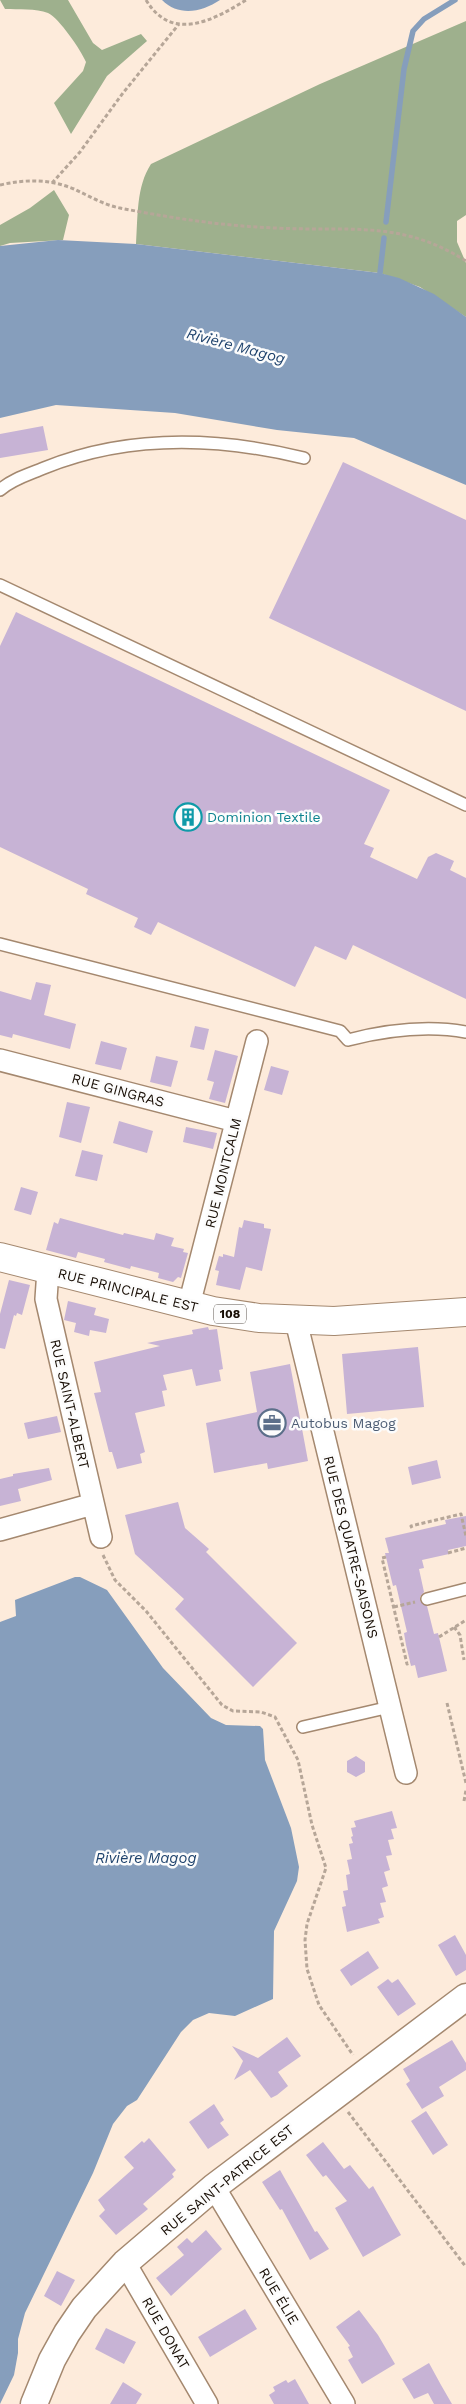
<svg xmlns="http://www.w3.org/2000/svg" width="466" height="2404" font-family="'Work Sans',sans-serif">
<style>
.forest{fill:#9eb08d}
.water{fill:#869ebc}
.lines{fill:none;stroke-linecap:round;stroke-linejoin:round}
.stream{stroke:#869ebc;stroke-width:5.5}
.building{fill:#c7b3d5}
.service-casing{stroke:#a4886f;stroke-width:14}
.minor-casing{stroke:#a4886f;stroke-width:24}
.tertiary-casing{stroke:#a4886f;stroke-width:29}
.primary-casing{stroke:#a4886f;stroke-width:30}
.path{stroke:#b6a698;stroke-width:3;stroke-dasharray:4 2.5;stroke-linecap:butt}
.service{stroke:#fff;stroke-width:11}
.minor{stroke:#fff;stroke-width:21}
.tertiary{stroke:#fff;stroke-width:26}
.primary{stroke:#fff;stroke-width:28}
.labels{text-anchor:middle;dominant-baseline:central;stroke-width:5;stroke-linejoin:round;paint-order:stroke}
.shield{fill:#fcfcfc;stroke:#5c554e;stroke-width:1}
.shield-label{font-size:12px;font-weight:bold;fill:#170d04}
.culture-label{font-size:14px;fill:#0d838f;stroke:#fcfcfc;text-anchor:start}
.street-label{font-size:14px;fill:#170d04;stroke:#fcfcfc}
.service-label{font-size:14px;fill:#4e5e75;stroke:#fcfcfc;text-anchor:start}
.water-label{font-size:15px;font-style:italic;fill:#1f436d;stroke:#fcfcfc}
</style>
<rect width="100%" height="100%" fill="#fdebdb"/>
<path class="forest" d="M0,0H68L93,43L102,50L141,34L147,41L107,76L71,134L54,103L83,71L86,62C81,50 59,18 48,13C36,8 18,10 5,9Z
M466,21V215L457,221V242L466,263V317L420,287L380,273L136,244C138,217 136,187 151,164L320,84Z
M54,190L69,215L63,240L10,243L0,246V225L30,208Z"/>
<path class="water" d="M162,0H220C202,12 179,17 162,0Z
M58,240L136,244L380,273L399,278L434,294L466,317V485L354,438L277,430L175,413L56,405L0,418V246Z
M75,1577H80L107,1590L163,1668L211,1718L226,1725L260,1726L263,1729L265,1760L291,1828L299,1867L297,1881L274,1931L273,1999L235,2016L209,2013L193,2020L181,2032L137,2100L127,2106L113,2124L93,2173L25,2313L18,2339V2353L14,2375L0,2404V1622L16,1616L15,1600Z"/>
<g class="lines">
<path class="stream" d="M386,222L404,69L413,31L424,19L455,0
M380,273L384,238"/>
</g>
<path class="building" d="M43,426L48,450L0,458V434Z
M343,462L466,520V711L269,618Z
M16,612L390,790L364,844L374,848L370,857L417,879L428,857L436,853L454,861L450,870L466,878V999L353,945L346,960L315,946L295,987L158,922L151,935L134,927L138,918L86,894L88,889L0,847V646Z
M36,982L51,985L44,1015L76,1024L70,1049L13,1034L12,1038L0,1035V991L31,1000Z
M195,1026L209,1029L204,1050L190,1047Z
M101,1041L127,1048L121,1070L95,1064Z
M215,1050L238,1056L225,1103L209,1099L214,1082L207,1080Z
M156,1056L178,1061L171,1087L150,1082Z
M271,1066L289,1071L282,1095L264,1090Z
M67,1102L90,1107L81,1143L59,1137Z
M119,1121L153,1131L147,1153L113,1143Z
M186,1127L217,1133L213,1149L183,1142Z
M82,1150L103,1155L97,1181L75,1176Z
M21,1187L38,1192L31,1215L14,1210Z
M60,1218L123,1235L124,1233L154,1240L156,1233L174,1238L171,1246L184,1249L183,1252L188,1253L181,1278L178,1277L173,1282L158,1278L159,1273L131,1266L130,1269L104,1262L105,1259L78,1252L76,1258L46,1250L54,1222L58,1224Z
M244,1220L264,1224V1228L271,1229L262,1271L246,1267L240,1290L216,1285L219,1271L215,1270L219,1256L223,1257V1254L234,1257L239,1227L242,1228Z
M9,1280L30,1285L22,1315L17,1313L16,1316L14,1315L5,1349L0,1348V1314Z
M68,1301L96,1308L94,1315L109,1319L106,1333L90,1330L89,1336L74,1332L76,1323L64,1320Z
M208,1327L209,1330L217,1329L223,1369L219,1370L221,1381L196,1386L192,1369L163,1375L167,1390L162,1391L165,1406L135,1413L145,1452L140,1454L142,1463L117,1469L112,1452H109L94,1393L101,1392L94,1362L160,1346L147,1343L193,1334L192,1330Z
M418,1347L424,1407L347,1414L342,1354Z
M290,1364L308,1461L268,1469L267,1463L214,1473L206,1423L257,1412L250,1372Z
M57,1416L61,1432L28,1439L24,1423Z
M437,1460L441,1478L412,1485L408,1467Z
M49,1468L52,1480L18,1489L21,1501L0,1506V1479L13,1476V1474Z
M178,1502L185,1528L209,1549L206,1552L297,1643L253,1687L175,1609L184,1599L135,1554L125,1515Z
M466,1516V1546L448,1550L449,1554L422,1560L424,1568L419,1569L424,1592L420,1597V1601L427,1606L434,1634L438,1633L447,1671L418,1678L415,1665L411,1666L406,1645L404,1633L407,1632L396,1585L393,1586L391,1578L385,1553H389L385,1538L446,1524L445,1520Z
M356,1756L365,1762V1772L356,1777L347,1772V1761Z
M392,1811L397,1828L391,1829L394,1839L388,1840L392,1855L386,1856L390,1870L384,1872L388,1886L382,1888L386,1902L380,1903L384,1917L378,1919L380,1923L347,1932L342,1907L346,1906L343,1891L348,1890L346,1875L350,1874L347,1860L352,1859L349,1844L353,1843L351,1837L353,1836L351,1828L356,1827L354,1821Z
M455,1935L466,1955V1970L456,1976L438,1945Z
M368,1951L379,1968L351,1986L340,1970Z
M388,1979L392,1983L398,1979L416,2004L398,2016L377,1987Z
M287,2037L301,2056L278,2072L288,2086L277,2095L271,2098L250,2070L234,2080L243,2061L232,2046L258,2058Z
M452,2040L466,2063V2070L439,2087L444,2096L422,2109L406,2084L410,2081L403,2069Z
M214,2104L224,2120L220,2123L229,2135L208,2149L189,2122Z
M426,2111L448,2145L433,2155L411,2121Z
M149,2138L176,2170L172,2174L174,2177L143,2204L148,2209L116,2235L99,2216L105,2210L98,2200L134,2168L124,2157L142,2141L144,2143Z
M323,2142L344,2169L350,2165L369,2189L373,2186L401,2235L363,2257L335,2208L347,2201L326,2175L323,2177L306,2155Z
M280,2170L315,2232L317,2231L329,2249L310,2260L282,2209L280,2210L262,2182Z
M206,2230L222,2249L171,2296L156,2278L184,2255L177,2247L187,2238L192,2243Z
M57,2271L75,2280L61,2306L44,2296Z
M245,2309L257,2329L210,2357L198,2337Z
M359,2310L378,2335L395,2364L362,2384L348,2360L353,2357L348,2347L350,2346L336,2327Z
M106,2328L136,2342L124,2364L95,2349Z
M429,2363L441,2385L452,2404H434L428,2393L414,2399L402,2379Z
M295,2379L309,2404H274L269,2395L275,2391L273,2387L286,2380L288,2383Z
M123,2382L142,2394L136,2404H110Z"/>
<g class="lines">
<g class="service-casing">
<path id="service" d="M0,490C12,479 30,474 44,468C128,434 218,437 304,458
M0,585L466,805
M0,944L340,1031L348,1040C387,1030 426,1025 466,1032
M427,1599L466,1589
M303,1727L390,1707"/>
</g>
<g class="minor-casing">
<path id="minor" d="M0,1060L236,1121
M48,1270L46,1299L101,1537
M189,1305L257,1041
M296,1321L406,1773
M0,1530L93,1504
M214,2187L344,2404
M125,2263L207,2404"/>
</g>
<g class="tertiary-casing">
<path id="tertiary" d="M34,2404L52,2360L67,2333L84,2308L125,2263L214,2187L466,1997"/>
</g>
<g class="primary-casing">
<path id="primary" d="M0,1257L213,1311L259,1318L334,1321L466,1312"/>
</g>
<path class="path" d="M146,0C172,43 214,20 246,0
M52,183L80,152L123,93L179,24
M0,185C26,179 50,179 74,189C89,196 104,205 120,208C171,218 223,226 275,228C347,232 400,219 466,261
M412,1528L411,1526L461,1514L466,1536
M448,1553L466,1548
M103,1555L115,1580L146,1611L222,1705L233,1711L261,1712L275,1717L298,1760L312,1825L326,1868L307,1924L305,1940L307,1969L319,2005L353,2055
M386,1557L382,1558L407,1664L411,1663
M394,1607L415,1602
M454,1627L460,1635L464,1660
M439,1637L466,1620
M447,1703L466,1783
M464,1801L466,1790
M348,2112L466,2267"/>
<use href="#service" class="service"/>
<use href="#minor" class="minor"/>
<use href="#tertiary" class="tertiary"/>
<use href="#primary" class="primary"/>
</g>
<defs>
<g id="building-ring" transform="scale(1.4375)"><circle r="9.5" fill="#fcfcfc" stroke="#0f9aa8" stroke-width="1.5"/><path d="M-4-6H4V6H1V3H-1V6H-4ZM-2.5-4.3h1.7v1.8h-1.7ZM.8-4.3h1.7v1.8H.8ZM-2.5-1h1.7V.8h-1.7ZM.8-1h1.7V.8H.8Z" fill="#0f9aa8"/></g>
<g id="office-ring" transform="scale(1.4375)"><circle r="9.5" fill="#fcfcfc" stroke="#5c6f8a" stroke-width="1.5"/><path d="M-6-3h4V-5.5h4V-3h4V5H-6ZM-1-4.5V-3h2v-1.5ZM-6 0V1H6V0Z" fill="#5c6f8a"/></g>
</defs>
<g fill-rule="evenodd">
<use href="#building-ring" x="188" y="817"/>
<use href="#office-ring" x="272" y="1423"/>
</g>
<g class="labels">
<rect class="shield" x="214" y="1304.5" width="32" height="19" rx="4"/>
<g class="shield-label">
<text x="230" y="1314">108</text>
</g>
<g class="culture-label">
<text x="207" y="817">Dominion Textile</text>
</g>
<g class="street-label">
<text transform="translate(118 1090) rotate(15)">RUE GINGRAS</text>
<text transform="translate(223 1173) rotate(-76)">RUE MONTCALM</text>
<text transform="translate(128 1290) rotate(14)">RUE PRINCIPALE EST</text>
<text transform="translate(70 1404) rotate(77)">RUE SAINT-ALBERT</text>
<text transform="translate(351 1547) rotate(76)">RUE DES QUATRE-SAISONS</text>
<text transform="translate(227 2180) rotate(-39)">RUE SAINT-PATRICE EST</text>
<text transform="translate(279 2296) rotate(59)">RUE ÉLIE</text>
<text transform="translate(166 2333) rotate(60)">RUE DONAT</text>
</g>
<g class="service-label">
<text x="291" y="1423">Autobus Magog</text>
</g>
<g class="water-label">
<text transform="translate(236 346) rotate(15)">Rivière Magog</text>
<text x="146" y="1858">Rivière Magog</text>
</g>
</g>
</svg>
